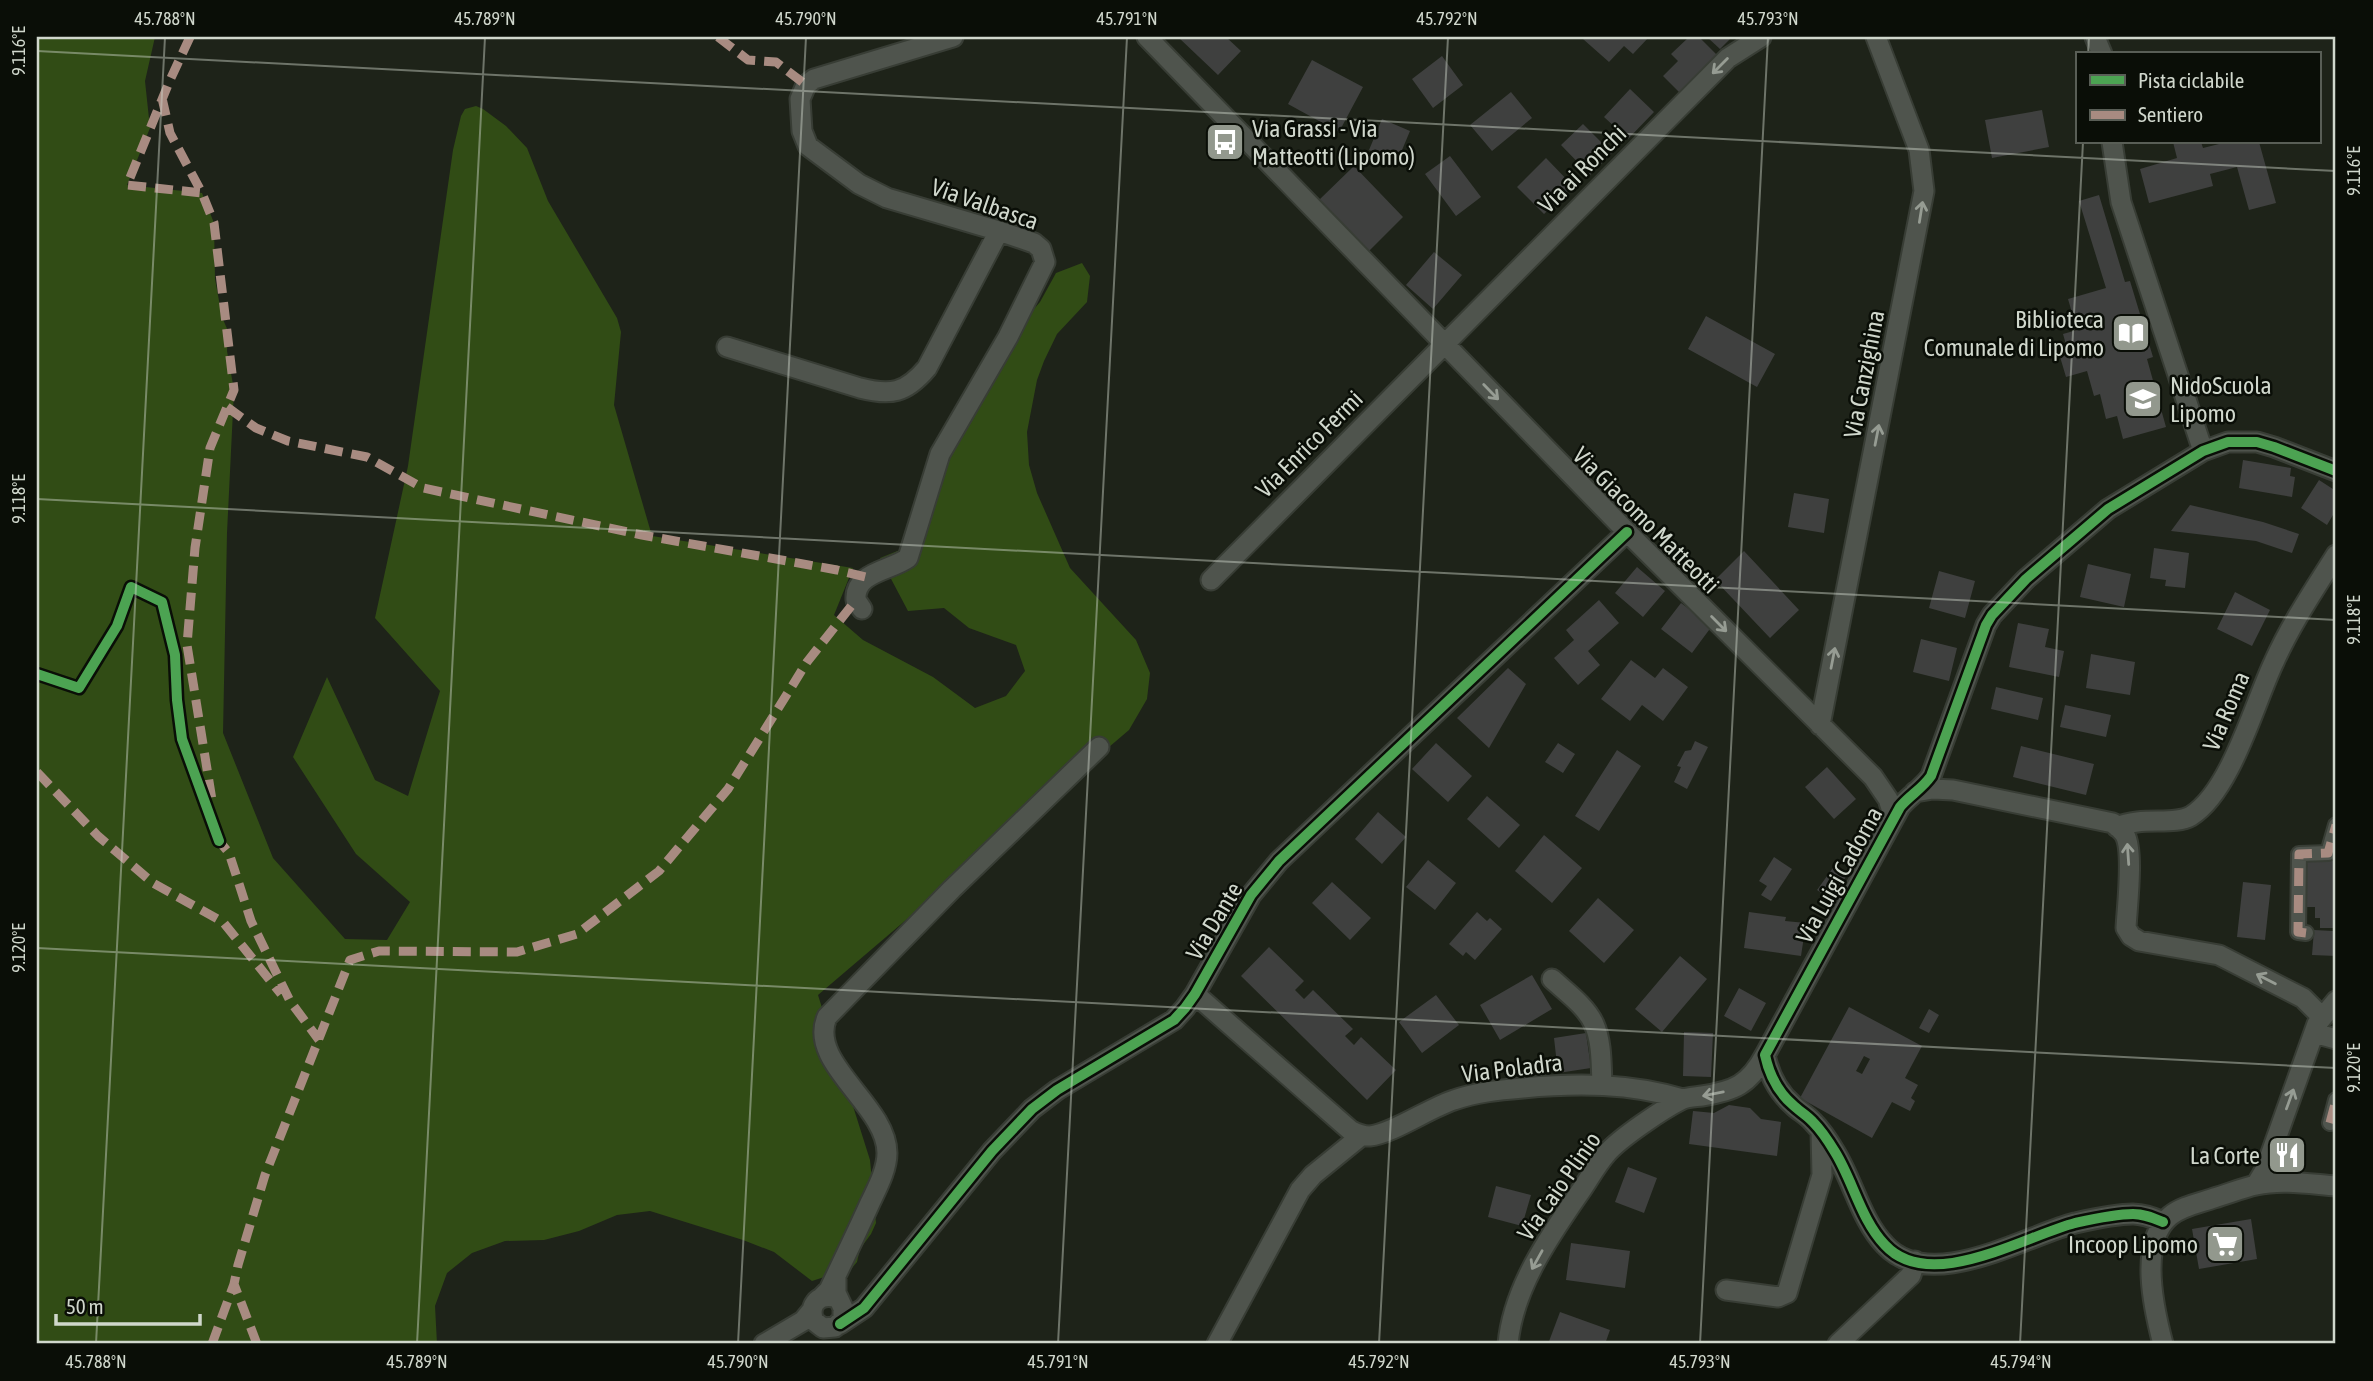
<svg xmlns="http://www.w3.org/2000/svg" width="2373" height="1381" font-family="'Asap Condensed',sans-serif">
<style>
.forest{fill:#314c15}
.building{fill:#3f403f;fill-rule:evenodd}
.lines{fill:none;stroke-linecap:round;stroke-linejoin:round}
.pedestrian-casing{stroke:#383d35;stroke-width:18}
.minor-casing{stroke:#383d35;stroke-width:23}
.pedestrian{stroke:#4f544d;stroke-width:14}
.minor{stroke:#4f544d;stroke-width:19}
.quiet{stroke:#a88b81;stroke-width:9;stroke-dasharray:18 9;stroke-linecap:butt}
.cycleway-casing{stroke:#0a0e07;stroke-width:15}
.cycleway{stroke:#4ca352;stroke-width:10}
.oneway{stroke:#969c93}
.ticks{fill:none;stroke:#d0d7cc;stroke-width:2;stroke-opacity:0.45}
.labels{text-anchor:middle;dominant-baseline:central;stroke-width:5;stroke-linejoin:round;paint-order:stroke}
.poi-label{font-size:24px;fill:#d0d7cc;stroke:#0a0e07;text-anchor:end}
.street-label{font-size:24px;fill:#d0d7cc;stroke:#0a0e07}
.neatline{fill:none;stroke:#d0d7cc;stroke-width:2.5}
.ticks-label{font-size:18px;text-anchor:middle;fill:#d0d7cc}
</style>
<rect width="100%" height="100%" fill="#1e2319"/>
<path class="forest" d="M37,37H155L145,81L150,128L127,185L202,193L214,223L215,279L222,317L228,331L227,351L234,390L227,533L223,733L273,858L345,939L387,940L410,902L356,854L293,757L327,677L375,780L408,796L440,691L375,618L408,466L453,150L461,116L465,109L476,106L483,109L506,126L527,148L548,201L617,318L621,332L614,405L652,536L853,568L834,615L863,640L933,677L975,708L1006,696L1025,671L1016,645L969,628L944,608L908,611L880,558L917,543L937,467L1026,318L1040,302L1056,273L1082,263L1090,276L1087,302L1057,334L1044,361L1037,380L1027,432L1029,465L1037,493L1070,568L1136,640L1150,673L1147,699L1129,730L818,995L870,1160L876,1223L871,1234L860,1249L857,1262L852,1268L812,1281L774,1252L743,1240L650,1211L617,1215L579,1231L544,1240L505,1241L472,1253L447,1273L435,1306L437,1344H37Z"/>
<path class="building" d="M1178,37H1226L1241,51L1218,75Z
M1585,37H1649L1633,54L1624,46L1609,62L1583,39Z
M1689,37H1699L1718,56L1680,93L1663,76L1678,61L1671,54Z
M1707,37H1732L1720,49Z
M1442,56L1463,85L1433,108L1412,79Z
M1312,60L1363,87L1339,132L1288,104Z
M1630,89L1654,112L1628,139L1604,117Z
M1511,92L1532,118L1492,151L1470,125Z
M2042,110L2049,147L1992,158L1985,120Z
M1382,119L1410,131L1397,162L1369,150Z
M1583,124L1612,153L1590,175L1561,145Z
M2173,142H2201L2203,148L2227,142H2259L2276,203L2249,210L2237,167L2210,174L2213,186L2149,203L2140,169L2177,158Z
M1450,156L1481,197L1456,216L1425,174Z
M1546,158L1573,186L1544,214L1517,187Z
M1354,166L1403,217L1368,252L1319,200Z
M2099,195L2125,282L2130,281L2153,357L2147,359L2166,427L2123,439L2117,416L2106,419L2100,394L2094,396L2087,371L2066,377L2058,350L2067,348L2063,334L2077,330L2068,299L2106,288L2079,201Z
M1434,252L1462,275L1433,309L1406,285Z
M1706,316L1775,354L1757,387L1688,349Z
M2243,460L2291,468L2290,476L2295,477L2292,497L2239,488Z
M2319,480L2336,491V510L2327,525L2301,508Z
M1794,493L1829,499L1824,533L1788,527Z
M2190,505L2263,522L2299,534L2292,553L2256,541L2171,531Z
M2154,548L2189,553L2185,588L2165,586L2166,580L2150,578Z
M1744,551L1799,610L1770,638L1715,580Z
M2088,564L2131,574L2124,607L2080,597Z
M1637,567L1665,591L1643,617L1615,593Z
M1939,571L1975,581L1965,618L1929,608Z
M2235,592L2270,610L2252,646L2217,629Z
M1599,600L1619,623L1588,651L1600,665L1578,685L1554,658L1574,640L1566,630Z
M1681,603L1712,626L1692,653L1661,629Z
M2018,623L2049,629L2045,647L2064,651L2059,677L2009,667Z
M1921,639L1957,648L1949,681L1913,672Z
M2091,654L2135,662L2130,695L2086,688Z
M1631,660L1655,678L1663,668L1688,687L1663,721L1642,705L1630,721L1601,699Z
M1508,668L1526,684L1489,748L1457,718Z
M1996,687L2043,698L2038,720L1991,709Z
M2065,705L2111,715L2106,737L2060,727Z
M1695,741L1708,747L1687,789L1674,782L1681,767L1677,766L1685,751L1691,750Z
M1436,743L1472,776L1448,802L1412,769Z
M1558,743L1575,754L1563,773L1545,762Z
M2021,746L2094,764L2086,795L2013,777Z
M1617,750L1641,766L1599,831L1575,816Z
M1827,767L1856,799L1834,819L1805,787Z
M1487,796L1520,825L1499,848L1467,819Z
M1378,812L1406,837L1382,864L1355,839Z
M1544,835L1582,868L1552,903L1515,871Z
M1774,857L1792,869L1771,901L1761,895L1767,886L1759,881Z
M1428,860L1456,883L1435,910L1406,887Z
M2303,861H2336V956L2312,955L2314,930L2333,931V928H2320V918H2315V907H2303Z
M1835,865L1848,874L1830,899L1817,890Z
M1332,882L1371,918L1350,940L1312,903Z
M2243,882L2271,885L2265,940L2237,937Z
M1598,898L1634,930L1604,963L1569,931Z
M1477,912L1487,921L1490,918L1502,929L1475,960L1466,952L1463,956L1449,944Z
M1749,912L1786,917L1785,921L1806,923L1801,956L1744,948Z
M1269,947L1304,981L1295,990L1304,999L1313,990L1353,1029L1345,1036L1354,1045L1361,1037L1396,1070L1367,1100L1241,976Z
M1680,956L1707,979L1662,1032L1635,1009Z
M1532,975L1552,1009L1500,1040L1480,1005Z
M1739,988L1766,1003L1751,1031L1724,1016Z
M1436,995L1459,1025L1422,1053L1399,1022Z
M1849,1007L1922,1046L1905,1078L1918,1085L1911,1098L1915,1101L1910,1111L1892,1102L1872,1138L1800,1098ZM1864,1056L1870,1059L1862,1074L1856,1071Z
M1929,1009L1939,1015L1929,1033L1919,1028Z
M1684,1032L1713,1033L1711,1077L1683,1076Z
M1586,1033L1591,1068L1558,1073L1554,1038Z
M1729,1105L1750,1108L1761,1119L1781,1122L1777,1156L1689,1144L1693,1111L1714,1113Z
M1628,1167L1657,1178L1644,1213L1615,1202Z
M1496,1186L1531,1195L1522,1226L1488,1217Z
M2251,1219L2257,1259L2199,1269L2192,1229Z
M1571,1243L1630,1251L1625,1288L1566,1280Z
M1560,1312L1610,1330L1605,1344H1548Z"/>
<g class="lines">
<g class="pedestrian-casing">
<path id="pedestrian" d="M2306,933L2298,932L2299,854L2328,853L2336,825
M2330,1123L2336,1100"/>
</g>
<g class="minor-casing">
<path id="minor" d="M1147,37L1627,532L1873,777L1888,799L1894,817
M2095,37L2102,54
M2112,142L2121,202L2203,451
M727,347L860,388C891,396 906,393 927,368L999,231
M1211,580L1728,58L1761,37
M862,609L856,600C854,572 890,571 908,558L940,454L1008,337L1045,262L1041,249L1034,243L999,231L887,198L859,184L816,152L808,146L802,131L800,99L806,85L814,79L953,37
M1820,725L1924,191L1919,150L1876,37
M1915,792L1933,789L1953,790L2113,823C2117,827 2122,830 2125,835C2134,852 2127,907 2126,928L2131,936L2139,941L2219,955L2303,998L2322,1017
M2117,827C2142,816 2174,826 2191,816C2231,791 2254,704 2274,662C2291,624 2314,590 2336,555
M1552,979C1566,992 1586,1006 1594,1024C1602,1042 1601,1065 1602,1084
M1195,994L1350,1130C1357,1134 1362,1136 1370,1136C1392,1134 1431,1107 1454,1100C1477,1092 1499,1090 1523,1088C1577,1083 1630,1083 1683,1099
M2314,1033L2336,1039
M2256,1185L2265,1170L2317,1024L2336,1001
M2163,1222C2153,1218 2144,1214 2133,1214C2115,1214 2093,1219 2075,1223C2025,1236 1930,1294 1885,1245C1861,1220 1853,1181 1835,1152C1829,1142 1822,1131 1813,1122C1807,1115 1799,1111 1793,1105C1778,1092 1769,1074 1765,1055L1900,807C1910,795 1922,789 1931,776L1986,625L1992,615L2026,579L2108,509L2203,451L2228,442H2257L2274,447L2336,471
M1726,1290L1778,1297L1787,1293L1822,1175L1821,1132
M822,1297L829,1290C843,1261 857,1232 870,1203C877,1188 887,1170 887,1153C887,1105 807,1063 827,1017L952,889L1099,747
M833,1297C817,1294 808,1307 814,1321L823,1328L835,1327L843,1319V1308L836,1293V1277
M840,1324L864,1308L992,1151L1032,1109L1057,1090L1174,1020L1185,1008L1195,994L1251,895L1279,861L1627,532
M764,1344L803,1321L812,1310
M1217,1344L1300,1190L1313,1175L1361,1136
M1508,1344C1513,1288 1549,1237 1580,1192C1589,1179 1597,1164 1607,1153C1620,1138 1663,1109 1681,1100C1687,1097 1695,1097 1702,1096C1734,1091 1749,1085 1765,1055
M1838,1344L1911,1275L1915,1261
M2163,1344C2154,1310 2138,1242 2170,1216C2182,1206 2200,1203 2214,1198C2228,1194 2242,1188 2256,1185C2282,1179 2310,1184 2336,1186"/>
</g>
<use href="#pedestrian" class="pedestrian"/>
<use href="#minor" class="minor"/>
<path class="quiet" d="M190,37L170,80L127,185L202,193
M718,37L748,60L776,62L806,85
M162,98L170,133L202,193L214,223L234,390L210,448L195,548L187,645L212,800
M227,407L256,428L288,441L367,457L423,488L642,535L837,570L866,577
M37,772L98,836L153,883L223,922L281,994
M218,835L219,841L229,853L251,921L290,1001L319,1040
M2306,933L2298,932L2299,854L2328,853L2336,825
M2330,1123L2336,1100
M212,1344L234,1284
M257,1344L234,1284L238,1265L265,1175L350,960L379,951L517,952L577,934L659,871L728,789L807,662L856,600"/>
<g class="cycleway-casing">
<path id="cycleway" d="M37,674L79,688L117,626L131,587L162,602L175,655L177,700L182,739L219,841
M2163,1222C2153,1218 2144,1214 2133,1214C2115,1214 2093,1219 2075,1223C2025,1236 1930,1294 1885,1245C1861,1220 1853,1181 1835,1152C1829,1142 1822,1131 1813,1122C1807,1115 1799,1111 1793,1105C1778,1092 1769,1074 1765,1055L1900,807C1910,795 1922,789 1931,776L1986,625L1992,615L2026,579L2108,509L2203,451L2228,442H2257L2274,447L2336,471
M840,1324L864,1308L992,1151L1032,1109L1057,1090L1174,1020L1185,1008L1195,994L1251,895L1279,861L1627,532"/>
</g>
<use href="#cycleway" class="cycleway"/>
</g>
<defs><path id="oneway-shaft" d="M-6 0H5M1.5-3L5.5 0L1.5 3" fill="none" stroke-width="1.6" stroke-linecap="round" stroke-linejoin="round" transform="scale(1.75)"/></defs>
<g class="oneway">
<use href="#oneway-shaft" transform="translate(1720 66) rotate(135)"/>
<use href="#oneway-shaft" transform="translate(1921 212) rotate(-81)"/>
<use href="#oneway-shaft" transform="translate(1491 392) rotate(46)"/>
<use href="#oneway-shaft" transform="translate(1877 435) rotate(-79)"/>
<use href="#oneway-shaft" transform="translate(1719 624) rotate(45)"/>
<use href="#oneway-shaft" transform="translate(1833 658) rotate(-79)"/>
<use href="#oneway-shaft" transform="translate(2128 854) rotate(-94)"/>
<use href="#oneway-shaft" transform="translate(2266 979) rotate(-153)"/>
<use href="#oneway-shaft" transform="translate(1713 1094) rotate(169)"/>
<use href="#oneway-shaft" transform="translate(2290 1099) rotate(-70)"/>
<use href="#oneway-shaft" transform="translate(1537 1260) rotate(119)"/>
</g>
<path class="ticks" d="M37,51L2336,171M2088,54L2089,37M37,499L2336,620M37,948L2336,1068M96,1344L165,37M417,1344L485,37M738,1344L806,37M1058,1344L1127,37M1379,1344L1448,37M1700,1344L1768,37M2020,1344L2083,142"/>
<defs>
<g id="bus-square" transform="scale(2.0125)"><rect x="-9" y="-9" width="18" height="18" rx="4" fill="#92988d" stroke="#0a0e07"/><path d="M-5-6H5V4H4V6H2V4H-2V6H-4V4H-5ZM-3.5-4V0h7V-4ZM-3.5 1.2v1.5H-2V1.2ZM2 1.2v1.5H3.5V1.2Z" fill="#fff"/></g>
<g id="library-square" transform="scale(2.0125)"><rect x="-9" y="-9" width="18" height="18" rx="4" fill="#92988d" stroke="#0a0e07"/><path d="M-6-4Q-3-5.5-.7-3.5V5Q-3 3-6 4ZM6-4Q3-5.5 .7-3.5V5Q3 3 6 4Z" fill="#fff"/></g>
<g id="school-square" transform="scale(2.0125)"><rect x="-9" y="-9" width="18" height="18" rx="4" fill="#92988d" stroke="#0a0e07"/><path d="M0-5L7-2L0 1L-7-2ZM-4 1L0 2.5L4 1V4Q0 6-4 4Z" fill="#fff"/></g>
<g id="restaurant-square" transform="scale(2.0125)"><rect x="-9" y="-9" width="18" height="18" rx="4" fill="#92988d" stroke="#0a0e07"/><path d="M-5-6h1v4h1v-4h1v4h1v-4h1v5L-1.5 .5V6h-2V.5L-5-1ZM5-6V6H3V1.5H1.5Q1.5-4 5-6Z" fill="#fff"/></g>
<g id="supermarket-square" transform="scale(2.0125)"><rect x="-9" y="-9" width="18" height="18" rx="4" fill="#92988d" stroke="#0a0e07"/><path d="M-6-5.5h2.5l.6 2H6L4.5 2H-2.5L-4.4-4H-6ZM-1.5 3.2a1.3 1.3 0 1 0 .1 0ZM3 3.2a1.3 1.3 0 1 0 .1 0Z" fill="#fff"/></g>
</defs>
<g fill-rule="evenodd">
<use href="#bus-square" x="1225" y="142"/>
<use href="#library-square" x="2131" y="333"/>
<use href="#school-square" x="2143" y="399"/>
<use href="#restaurant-square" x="2287" y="1155"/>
<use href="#supermarket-square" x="2225" y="1244"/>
</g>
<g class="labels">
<g class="poi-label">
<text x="1252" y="128" text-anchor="start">Via Grassi - Via<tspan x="1252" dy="28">Matteotti (Lipomo)</tspan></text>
<text x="2104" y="319">Biblioteca<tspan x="2104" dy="28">Comunale di Lipomo</tspan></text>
<text x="2170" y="385" text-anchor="start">NidoScuola<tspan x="2170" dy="28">Lipomo</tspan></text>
<text x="2260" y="1155">La Corte</text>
<text x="2198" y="1244">Incoop Lipomo</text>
</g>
<g class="street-label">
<text transform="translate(1582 169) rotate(-45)">Via ai Ronchi</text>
<text transform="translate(985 204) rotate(19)">Via Valbasca</text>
<text transform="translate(1864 374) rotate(-79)">Via Canzighina</text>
<text transform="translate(1309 444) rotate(-45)">Via Enrico Fermi</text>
<text transform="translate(1646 520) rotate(45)">Via Giacomo Matteotti</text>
<text transform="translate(2226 711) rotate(-67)">Via Roma</text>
<text transform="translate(1839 875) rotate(-61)">Via Luigi Cadorna</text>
<text transform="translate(1214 921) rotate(-59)">Via Dante</text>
<text transform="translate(1512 1068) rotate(-7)">Via Poladra</text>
<text transform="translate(1559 1186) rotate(-55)">Via Caio Plinio</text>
</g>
</g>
<rect width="2373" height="1381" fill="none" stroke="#0a0e07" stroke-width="77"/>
<rect x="2076" y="52" width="245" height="91" fill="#0a0e07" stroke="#595e56" stroke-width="2"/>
<rect x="2090" y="75" width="35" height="10" fill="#4ca352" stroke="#595e56" stroke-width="2"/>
<text x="2138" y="88" font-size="21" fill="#d0d7cc">Pista ciclabile</text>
<rect x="2090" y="110" width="35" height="10" fill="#a88b81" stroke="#595e56" stroke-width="2"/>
<text x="2138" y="122" font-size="21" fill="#d0d7cc">Sentiero</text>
<path d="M56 1314v10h144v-10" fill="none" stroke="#d0d7cc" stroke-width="3.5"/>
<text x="66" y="1314" font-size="21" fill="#d0d7cc" stroke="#0a0e07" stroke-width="5" paint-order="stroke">50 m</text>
<rect x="38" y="38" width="2296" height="1304" class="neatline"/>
<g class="ticks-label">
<text x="165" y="25">45.788°N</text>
<text x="485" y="25">45.789°N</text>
<text x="806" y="25">45.790°N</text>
<text x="1127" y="25">45.791°N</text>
<text x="1447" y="25">45.792°N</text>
<text x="1768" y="25">45.793°N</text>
<text transform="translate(19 51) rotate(-90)" y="6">9.116°E</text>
<text transform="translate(2354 171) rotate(-90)" y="6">9.116°E</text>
<text transform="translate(19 499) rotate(-90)" y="6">9.118°E</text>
<text transform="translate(2354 620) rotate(-90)" y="6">9.118°E</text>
<text transform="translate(19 948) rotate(-90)" y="6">9.120°E</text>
<text transform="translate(2354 1068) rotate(-90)" y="6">9.120°E</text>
<text x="96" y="1368">45.788°N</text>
<text x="417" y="1368">45.789°N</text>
<text x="738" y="1368">45.790°N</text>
<text x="1058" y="1368">45.791°N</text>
<text x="1379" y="1368">45.792°N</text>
<text x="1700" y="1368">45.793°N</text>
<text x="2021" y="1368">45.794°N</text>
</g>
</svg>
